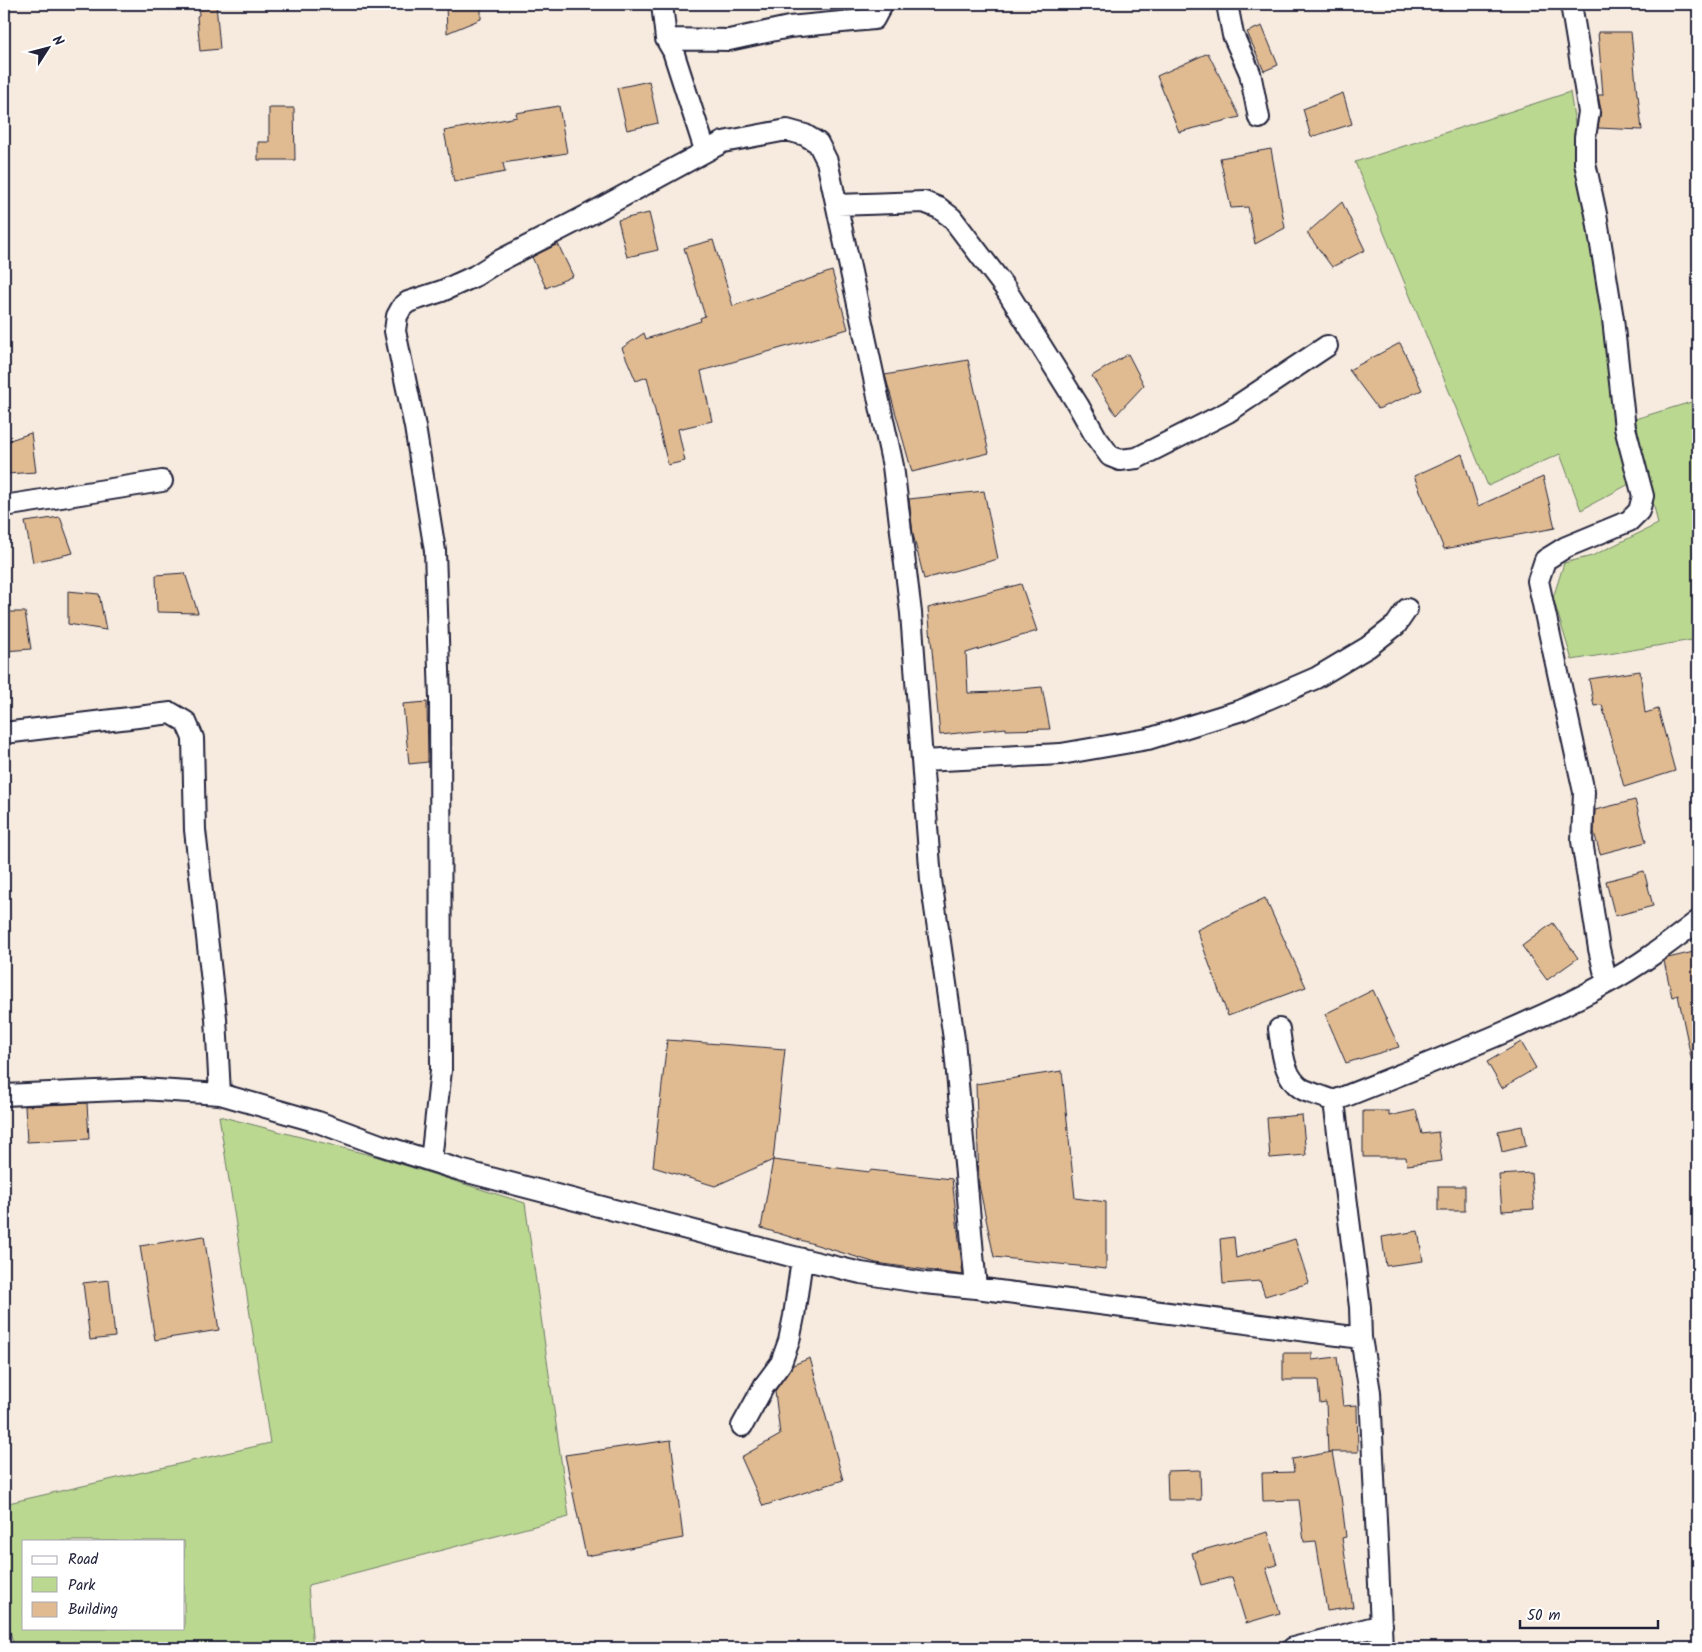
<svg xmlns="http://www.w3.org/2000/svg" width="1702" height="1652" font-family="Kalam,sans-serif">
<style>
.green{fill:#bbd891;stroke:#6e7d66;fill-rule:evenodd}
.building{fill:#e0bb91;stroke:#22223b}
.lines{fill:none;stroke-linecap:round;stroke-linejoin:round}
.street-casing{stroke:#22223b;stroke-width:24}
.street{stroke:#fff;stroke-width:20}
</style>
<rect width="100%" height="100%" fill="#f6ebde"/>
<filter id="ink" filterUnits="userSpaceOnUse"><feTurbulence type="fractalNoise" baseFrequency=".02" numOctaves="2"/><feDisplacementMap in="SourceGraphic" scale="10" xChannelSelector="R" yChannelSelector="G"/><feConvolveMatrix kernelMatrix="1 2 1 2 8 2 1 2 1" color-interpolation-filters="sRGB"/></filter>
<g filter="url(#ink)">
<path class="green" d="M1570,92L1631,483L1581,510L1560,454L1488,486L1355,162Z
M1698,400V639L1572,660L1553,598L1564,563L1592,556L1658,524L1635,419Z
M219,1116L378,1157L525,1203L569,1517L308,1585L313,1648H14L4,1604V1504L270,1443ZM24,1541H184V1628H24Z"/>
<path class="building" d="M198,4H216L220,49L200,51L197,16L199,15Z
M446,4H481V19L447,33Z
M1262,26L1278,65L1264,71L1247,32Z
M1598,32H1631L1637,95H1638L1642,130L1598,128L1601,110L1598,95H1603Z
M1208,53L1240,117L1179,132L1157,76Z
M649,81L658,123L627,130L617,88Z
M1343,93L1352,124L1311,137L1303,109Z
M559,106L567,153L503,163L505,172L454,182L444,131L517,117L516,113Z
M269,108H294L295,160H258V142H269Z
M1271,149L1285,228L1255,244L1248,207L1231,208L1220,158Z
M1342,202L1365,250L1332,267L1307,233Z
M649,213L658,250L627,257L618,220Z
M713,240L733,306L832,271L848,329L701,371L712,421L678,429L685,461L668,465L647,377L636,381L622,348L644,333L646,339L701,321L700,318L705,316L684,248Z
M558,244L573,276L546,288L532,257Z
M1400,343L1422,390L1378,409L1349,370Z
M1128,354L1144,385L1116,415L1092,376Z
M968,360L989,453L912,472L885,375Z
M31,433L36,472L7,474L4,442Z
M1462,454L1478,506L1543,477L1555,528L1444,549L1414,476Z
M984,491L998,559L924,579L913,534L909,499Z
M60,517L73,553L33,562L25,522Z
M185,573L198,613L157,612L156,575Z
M1021,584L1037,631L966,653L968,693L999,692V691L1042,687L1050,729L1006,730V728L940,735L928,608Z
M68,591L99,594L106,630L68,624Z
M4,612H25L31,649L4,651Z
M1640,671L1645,713L1658,709L1675,771L1624,787L1602,705L1594,706L1589,679Z
M427,702L428,762L409,764L403,704Z
M1635,800L1646,842L1600,854L1594,832L1595,810Z
M1644,871L1653,906L1615,916L1606,881Z
M1265,898L1306,987L1228,1016L1197,930Z
M1553,923L1578,958L1547,980L1522,946Z
M1698,951V1061L1692,1062L1678,995L1672,997L1664,961L1668,958Z
M1373,990L1399,1047L1346,1063L1325,1014Z
M667,1040L785,1049L773,1160L715,1186L653,1167Z
M1521,1042L1536,1068L1502,1088L1487,1062Z
M1062,1071L1075,1198L1106,1202V1269L994,1257L979,1185L976,1084Z
M87,1103L89,1139L27,1142L25,1106Z
M1416,1110L1422,1134L1438,1132L1442,1161L1407,1165L1406,1157H1363V1111H1389V1116Z
M1302,1115L1306,1155L1270,1158L1267,1118Z
M1522,1126L1526,1146L1502,1152L1498,1131Z
M773,1160L870,1172V1170L952,1179L963,1275L876,1263L761,1228Z
M1531,1173L1534,1209L1502,1211L1499,1175Z
M1438,1186H1465V1211H1438Z
M1418,1231L1423,1261L1386,1266L1382,1237Z
M204,1236L219,1330L155,1340L140,1246Z
M1234,1237L1236,1258L1295,1239L1309,1283L1265,1296L1260,1281L1223,1284L1220,1239Z
M109,1280L115,1337L90,1340L83,1283Z
M1283,1353H1312V1360L1337,1357L1343,1406L1357,1405L1358,1452H1332L1340,1496H1341L1346,1537L1342,1538L1353,1607L1327,1611L1316,1541L1304,1542L1299,1500L1263,1501L1262,1473L1294,1472L1292,1459L1332,1452H1328L1326,1402L1320,1403L1318,1380H1283Z
M810,1358L843,1480L763,1506L741,1457L780,1435L775,1391L793,1365Z
M671,1440L683,1538L586,1556L565,1455Z
M1200,1470L1201,1500H1168L1167,1471Z
M1268,1532L1277,1565L1266,1568L1280,1613L1246,1623L1232,1577L1201,1585L1192,1553Z"/>
<g class="lines">
<g class="street-casing">
<path id="street" d="M662,4L666,39L673,51L705,150
M1227,4L1233,35L1250,73L1259,118
M1571,4L1589,112L1585,137V163L1596,214L1613,319L1625,428L1643,496L1639,511L1629,521L1566,547L1545,560L1538,581L1584,792L1582,841L1599,949L1607,983
M666,39L729,40L789,27L874,19L882,4
M837,205L924,202L939,208L952,218L1005,288L1078,405L1096,437L1110,456L1120,460L1137,458L1228,412L1327,346
M4,506L162,481
M4,733L171,713L186,722L193,738L195,830L216,1018L220,1094
M922,761L1061,754L1148,739L1242,710L1316,678L1368,647L1396,625L1407,609
M1279,1029C1282,1049 1283,1079 1304,1090C1314,1094 1324,1097 1334,1101
M4,1095L142,1089L220,1094L318,1122L380,1145L460,1170L802,1259L861,1273L925,1283L976,1288
M431,1161L441,1070L440,699L435,551L415,427L395,331L397,316L402,307L408,302L442,291L475,276L497,262L592,213L723,142L787,130L805,135L818,143L827,161L893,466L911,613L931,880L954,1039L976,1288L1361,1338
M742,1426L764,1386L781,1363L789,1341L794,1316L802,1259
M1293,1648L1382,1625
M1382,1648L1370,1392L1361,1338L1360,1307L1334,1101C1426,1064 1520,1030 1607,983C1639,966 1669,943 1698,921"/>
</g>
<use href="#street" class="street"/>
</g>
</g>
<rect width="1702" height="1652" fill="none" stroke="#fff" stroke-width="20"/>
<rect x="10" y="10" width="1682" height="1632" fill="none" stroke="#22223b" stroke-width="2" filter="url(#ink)"/>
<rect x="22" y="1540" width="162" height="90" fill="#ffffff" stroke="#a7a7b1"/>
<rect x="32" y="1556" width="25" height="8" fill="#ffffff" stroke="#a7a7b1"/>
<text x="68" y="1564" font-size="15" fill="#22223b">Road</text>
<rect x="32" y="1577" width="25" height="15" fill="#bbd891" stroke="#a7a7b1"/>
<text x="68" y="1590" font-size="15" fill="#22223b">Park</text>
<rect x="32" y="1602" width="25" height="15" fill="#e0bb91" stroke="#a7a7b1"/>
<text x="68" y="1614" font-size="15" fill="#22223b">Building</text>
<g transform="translate(48 48) rotate(54)" stroke="#ffffff" stroke-width="4" paint-order="stroke">
<path d="M0-4L9 19L0 12L-9 19Z" fill="#22223b"/>
<text y="-8" font-size="14" font-weight="bold" text-anchor="middle" fill="#22223b">N</text>
</g>
<path d="M1520 1620v8h138v-8" fill="none" stroke="#22223b" stroke-width="2.5"/>
<text x="1527" y="1620" font-size="15" fill="#22223b" stroke="#ffffff" stroke-width="4" paint-order="stroke">50 m</text>
</svg>
